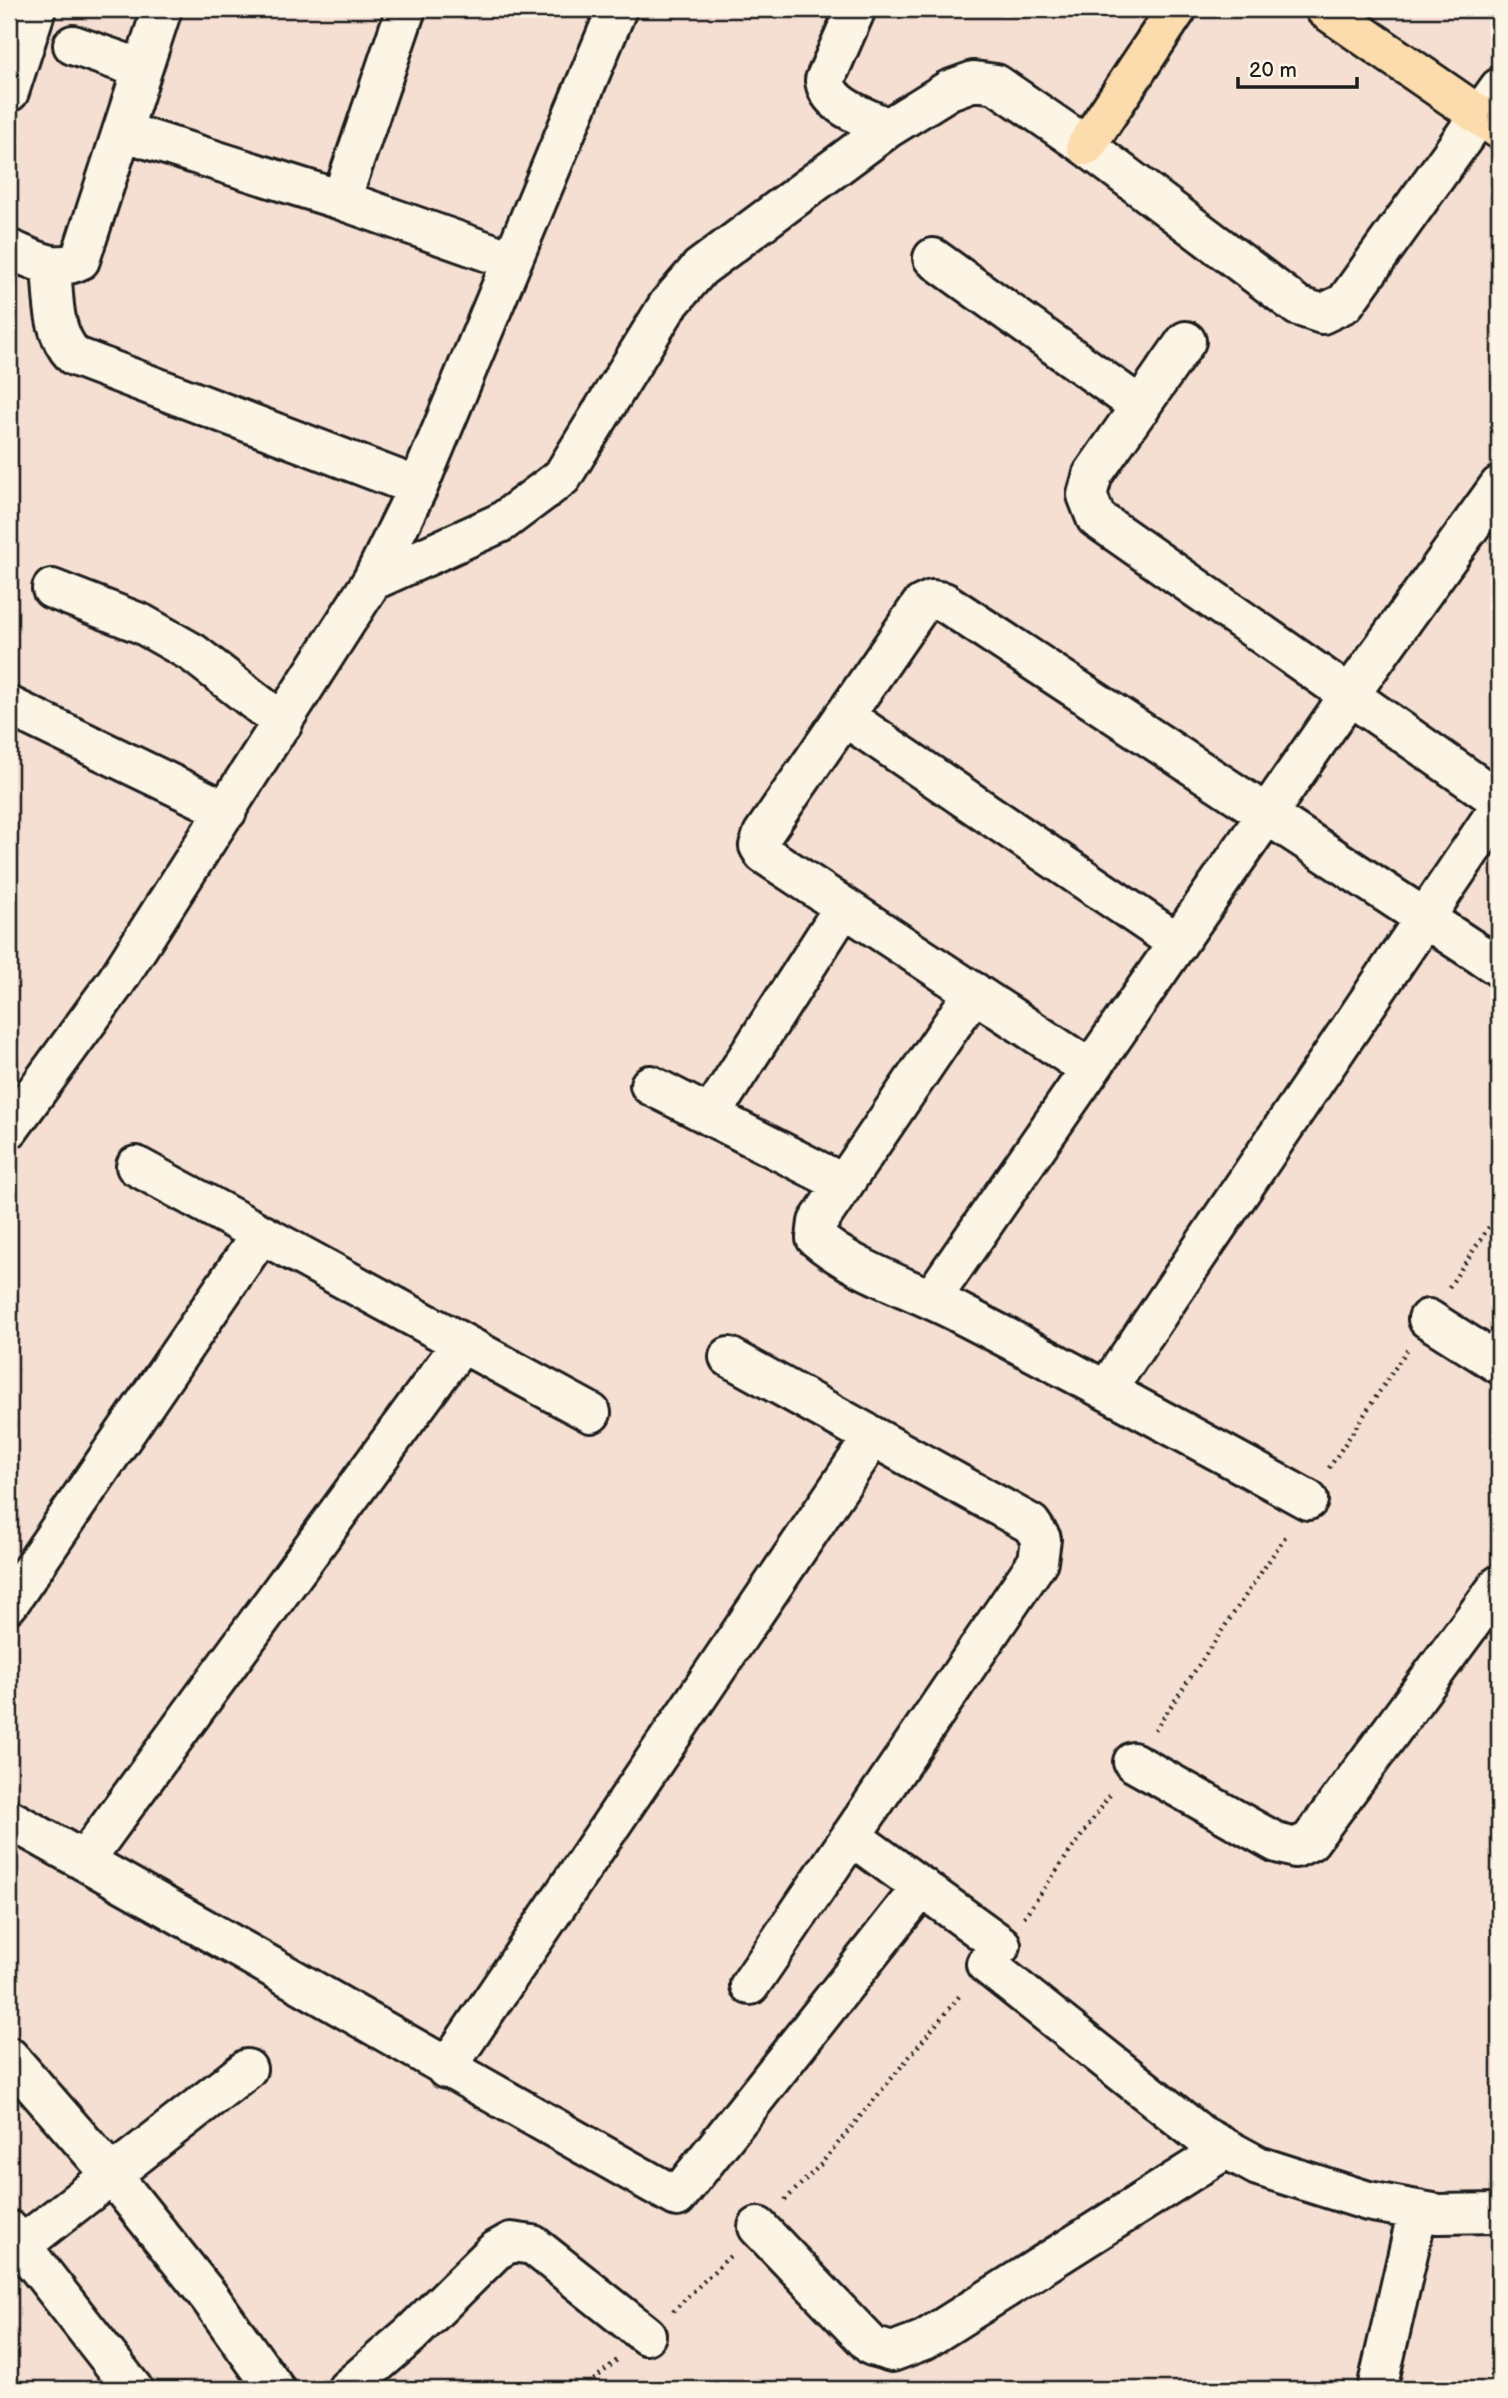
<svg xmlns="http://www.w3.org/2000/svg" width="1508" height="2398" font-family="'Balsamiq Sans',sans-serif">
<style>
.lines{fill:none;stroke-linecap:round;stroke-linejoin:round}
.minor-casing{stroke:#1c1c1c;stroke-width:44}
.major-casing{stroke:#1c1c1c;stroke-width:44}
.path{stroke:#1c1c1c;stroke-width:4.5;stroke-dasharray:2 5;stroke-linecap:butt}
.minor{stroke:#fcf5e5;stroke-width:38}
.major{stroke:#fcdcac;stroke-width:38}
</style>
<rect width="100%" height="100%" fill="#f5ded2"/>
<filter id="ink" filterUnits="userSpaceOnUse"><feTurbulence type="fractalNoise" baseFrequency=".0143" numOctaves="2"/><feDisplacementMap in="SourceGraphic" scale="14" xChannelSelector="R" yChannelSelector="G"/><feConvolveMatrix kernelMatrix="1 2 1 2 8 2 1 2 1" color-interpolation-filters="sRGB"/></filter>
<g filter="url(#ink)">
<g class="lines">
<g class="minor-casing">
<path id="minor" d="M856,9L825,80C828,107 866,117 888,128
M73,45L142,69
M9,92L36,9
M122,131L341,200L511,260
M341,200L406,9
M9,249C33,259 55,273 80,260L162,9
M933,258L1141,407
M51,266C54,297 51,332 74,356L418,487
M1186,341L1093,474L1087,495L1096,518L1499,800
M372,581L502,522L562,477L668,305L700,268L888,128L949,90L974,81L996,84L1086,146L1298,306L1322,314L1345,303L1499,88
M52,589L142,624L193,653L283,723
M9,706L227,811
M844,716L1178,943
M974,992L818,1222L816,1238C854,1271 916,1290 961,1314C1078,1374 1193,1437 1308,1500
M1090,1069L764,854L759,846L763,834L921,605L932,600L944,602L1499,967
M650,1085L844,1184
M710,1116L844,907
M9,1129L116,982L372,581L418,487L617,9
M136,1166L591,1413
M932,1298L1348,697L1499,486
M1428,1319L1499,1364
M729,1357L1031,1524L1041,1539L1038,1561L750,1985
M1107,1389L1499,808
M9,1603L261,1234
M1133,1762L1277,1843L1295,1848L1310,1841L1499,1585
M9,1819C233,1943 453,2072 677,2197L922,1887
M851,1836L1001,1945
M84,1861L462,1343
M986,1964L1201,2135L1258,2166L1368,2201L1438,2214L1499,2213
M9,2057L111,2174L210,2298L275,2389
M446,2069L873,1437
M758,2227L872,2346L892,2352L924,2340L1226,2149
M9,2230L133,2389
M9,2255L247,2069
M347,2389L410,2335L495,2251L511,2242L533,2245L646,2335
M1377,2389L1418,2210"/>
</g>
<g class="major-casing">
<path id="major" d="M1325,9L1499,129
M1086,146L1177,9"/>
</g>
<path class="path" d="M1449,1287L1499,1212
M1329,1468L1407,1350
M1155,1730L1287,1534
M1024,1917L1112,1792
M785,2200L821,2164L961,1994
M673,2311L730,2256
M583,2389L617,2360"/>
<use href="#minor" class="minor"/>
<use href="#major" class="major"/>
</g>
</g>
<rect width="1508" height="2398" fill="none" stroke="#fcf5e5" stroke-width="35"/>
<rect x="18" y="18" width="1473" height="2363" fill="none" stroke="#1c1c1c" stroke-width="2.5" filter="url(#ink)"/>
<path d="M1238 77v10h119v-10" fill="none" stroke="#1c1c1c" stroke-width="3.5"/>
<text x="1249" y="77" font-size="21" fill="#1c1c1c" stroke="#fcf5e5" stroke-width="5" paint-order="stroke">20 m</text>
</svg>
